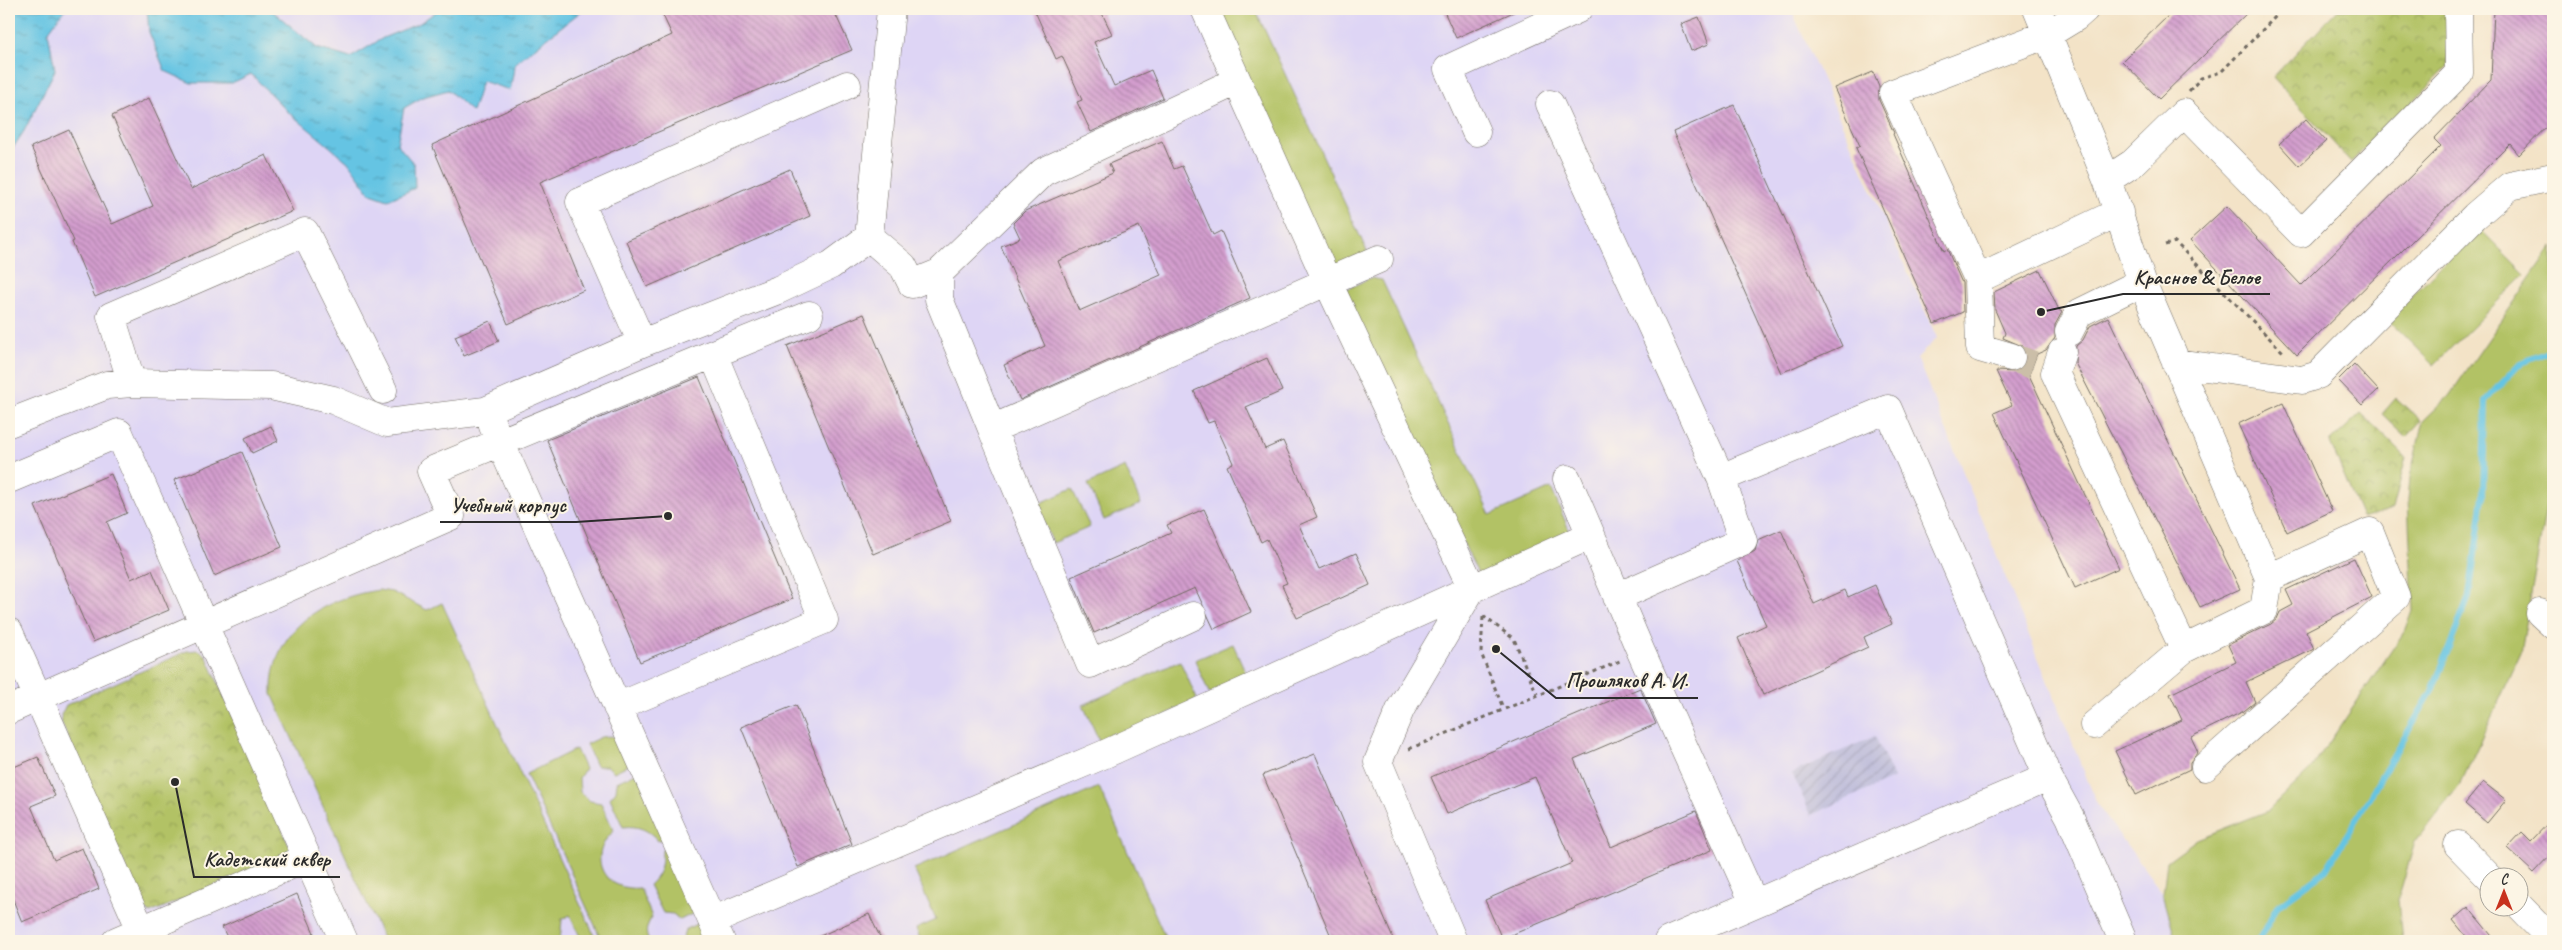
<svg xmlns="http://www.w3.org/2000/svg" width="2562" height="950" font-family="Caveat,sans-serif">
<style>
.built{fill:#ded5f5}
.industrial{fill:url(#industrial-furrows)}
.grass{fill:#b2c265;stroke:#6e7648}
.park{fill:url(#park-crowns);stroke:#6e7648}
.water{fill:url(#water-ripples);stroke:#487887}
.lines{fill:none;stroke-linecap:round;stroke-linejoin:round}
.stream{stroke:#65c4e3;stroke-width:6}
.building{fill:url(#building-back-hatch);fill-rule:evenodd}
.minor-tunnel{stroke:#cbbea8;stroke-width:28;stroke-dasharray:28 14;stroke-linecap:butt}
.minor-casing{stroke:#716b62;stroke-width:29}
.path{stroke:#716b62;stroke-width:3;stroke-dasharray:4 4;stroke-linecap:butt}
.minor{stroke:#fff;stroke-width:28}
.leader{fill:none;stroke:#2b2b2b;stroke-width:2}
.callout-dot{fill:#2b2b2b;stroke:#fcf5e5;stroke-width:2}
.callout-label{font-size:21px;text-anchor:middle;font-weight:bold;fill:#2b2b2b;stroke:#fcf5e5;stroke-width:4;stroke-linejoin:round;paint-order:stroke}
</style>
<defs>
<pattern id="industrial-furrows" width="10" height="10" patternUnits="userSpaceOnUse" patternTransform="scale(1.25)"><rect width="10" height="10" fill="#c3c1db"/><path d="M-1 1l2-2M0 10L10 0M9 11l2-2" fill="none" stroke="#a8a6bc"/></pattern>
<pattern id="park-crowns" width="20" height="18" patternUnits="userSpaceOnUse" patternTransform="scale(1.25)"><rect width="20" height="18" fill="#b2c265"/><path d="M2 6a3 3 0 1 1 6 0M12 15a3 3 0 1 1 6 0" fill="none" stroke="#919e53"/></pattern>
<pattern id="water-ripples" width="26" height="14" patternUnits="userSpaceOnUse" patternTransform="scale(1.25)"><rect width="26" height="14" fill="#65c4e3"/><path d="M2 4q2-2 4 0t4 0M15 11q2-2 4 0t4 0" fill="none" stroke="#539fb8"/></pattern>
<pattern id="building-back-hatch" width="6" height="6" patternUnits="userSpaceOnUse" patternTransform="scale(1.25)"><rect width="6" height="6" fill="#d39dce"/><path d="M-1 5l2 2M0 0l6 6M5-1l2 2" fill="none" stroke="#ab80a7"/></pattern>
</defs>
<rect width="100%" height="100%" fill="#fcf5e5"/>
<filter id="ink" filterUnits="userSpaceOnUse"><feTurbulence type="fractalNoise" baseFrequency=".02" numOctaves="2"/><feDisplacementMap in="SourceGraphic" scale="10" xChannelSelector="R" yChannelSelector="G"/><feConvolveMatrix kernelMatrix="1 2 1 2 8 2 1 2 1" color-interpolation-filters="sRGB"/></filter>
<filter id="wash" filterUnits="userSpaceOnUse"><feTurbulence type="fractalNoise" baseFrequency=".0096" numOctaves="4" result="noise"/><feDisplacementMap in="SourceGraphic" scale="20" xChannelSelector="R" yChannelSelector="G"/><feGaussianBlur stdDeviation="1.12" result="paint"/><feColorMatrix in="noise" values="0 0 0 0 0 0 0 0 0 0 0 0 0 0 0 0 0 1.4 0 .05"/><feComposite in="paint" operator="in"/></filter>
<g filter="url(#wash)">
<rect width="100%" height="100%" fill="#f3e3c7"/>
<path class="built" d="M9,9H1791L1937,338L1917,358L2098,806L2163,894L2176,941H9Z"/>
<path class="industrial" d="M1875,736L1894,778L1811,815L1792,773Z"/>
<path class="grass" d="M1214,9H1255L1371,260L1333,271Z
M2479,228L2525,274L2434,365L2388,319Z
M2553,246V447L2550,484L2521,653L2461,783L2415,842L2398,899L2402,941H2176L2163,894L2167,861L2197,839L2268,811L2312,768L2406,629L2413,610L2408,500L2410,477L2423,421L2449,396Z
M1370,278L1382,280L1490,515L1551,488L1573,539L1481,580L1343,291Z
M1125,467L1141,504L1104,520L1088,484Z
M1072,489L1090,527L1053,543L1036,505Z
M379,590L392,592L427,610L442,603L597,941H582L570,915L562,919L560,941H384L272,694C270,630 322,598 379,590Z
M1233,644L1246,673L1245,686L1209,693L1195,660Z
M1180,661L1197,699L1102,747L1083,705Z
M611,736L622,740L634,762L614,772L607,766H596L586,744L601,737Z
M576,749L585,769L579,778L580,792L590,801L601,803L614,831C586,855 602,892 640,888L652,917C647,925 644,932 649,941H602L526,774Z
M638,772L667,837L658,841C649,830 638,825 623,827L610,798L616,791L617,782Z
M1099,787L1167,941H921L916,929L936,920L914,869Z
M671,846L700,910L680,920L673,914L663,913L649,885C661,874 662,866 662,850Z
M703,921L712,941H682L685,930Z"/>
<path class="park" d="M2338,9H2448V67L2351,162L2273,77Z
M2396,398L2421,421L2406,437L2382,414Z
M2361,413L2406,457L2393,509L2362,518L2330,442Z
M198,650L206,655L290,847L287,855L150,913L143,907L62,724L61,715L66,705L187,651Z"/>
<path class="water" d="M9,9H65L48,32L55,70L24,131L9,154Z
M147,9H270L317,48L350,58L383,38L420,23L440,9H584L515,63L510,90L482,81L472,112L448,90L423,97L404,108L397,144L414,164L415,188L388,200L371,194L348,162L286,110L251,74L232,83H191L165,71L149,32Z"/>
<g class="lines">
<path class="stream" d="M2258,941L2278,905L2326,870L2432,691L2469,597L2483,497L2485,401L2521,363L2553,350"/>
</g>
<g id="blocks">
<path class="building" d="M660,9H833L852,50L540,182L584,290L508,324L432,145L672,35Z
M1034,9H1100L1112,34L1094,42L1114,86L1151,70L1163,98L1091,132L1077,102L1082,100L1062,56L1056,59Z
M1443,9H1520L1456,38Z
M2175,9H2251L2159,99L2122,61Z
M2494,9H2553V120L2519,155L2510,144L2297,355L2190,240L2227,206L2301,285L2441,146L2434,139L2491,80Z
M1699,17L1709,44L1691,51L1681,24Z
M1873,72L1879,87V100L1894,133L1893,134L1944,251L1947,249L1962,283L1963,312L1934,324L1856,148L1860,146L1834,88Z
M149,98L191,189L266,155L293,211L95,297L72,242L74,241L31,147L69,130L112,224L153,206L112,116Z
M1734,105L1842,346L1781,373L1673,132Z
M2306,119L2326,141L2299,166L2279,144Z
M1162,141L1174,169L1182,166L1213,235L1221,231L1250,298L1020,400L1004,365L1045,346L1001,246L1020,238L1013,223L1025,211L1113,173L1109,164ZM1139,226L1161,275L1079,311L1058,261Z
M790,169L810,216L647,287L626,241Z
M2040,270L2059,310L2062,312L2055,325V338L2046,350L2037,354L2029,375L2119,568L2075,588L1994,413L2012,405L1996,371L2015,372L2022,368L2026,358L2029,356L2022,346L2003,338L2005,333L1995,310L1994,292Z
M864,314L951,521L873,554L787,346Z
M2108,317L2240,589L2200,607L2075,363L2076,346L2083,340L2090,326Z
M490,321L499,341L464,356L455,336Z
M1267,358L1282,391L1246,407L1265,449L1283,441L1317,517L1299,525L1319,569L1356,553L1370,585L1297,618L1282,585L1287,583L1267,539L1261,542L1227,466L1233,463L1214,421L1208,423L1194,391Z
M2354,364L2378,390L2362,405L2338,380Z
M699,377L792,599L640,662L547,440Z
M2283,403L2332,511L2287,532L2238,424Z
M271,426L278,441L252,453L245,438Z
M242,452L282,547L214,576L174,480Z
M111,474L127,513L107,522L131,579L152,570L169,610L93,642L35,506Z
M1204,509L1251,612L1214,629L1195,588L1094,633L1071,577L1171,533L1167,525Z
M1781,530L1814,604L1845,590L1848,597L1875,585L1892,624L1864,637L1868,647L1763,695L1738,638L1766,625L1737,561L1755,551L1758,540Z
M2354,558L2372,597L2306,631L2314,649L2246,682L2255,702L2244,711L2191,737L2198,752L2190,762V769L2136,795L2115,751L2182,720L2170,694L2236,662L2228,645L2271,624L2277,619L2280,612L2293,605L2286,590Z
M1640,688L1656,724L1574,759L1611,847L1696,811L1712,850L1502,939L1485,900L1572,863L1535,777L1447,814L1431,777Z
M796,705L852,844L798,867L741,727Z
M1315,754L1394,941H1333L1263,775Z
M38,757L55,796L31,806L54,860L82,848L99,889L22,922L9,890V769Z
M2483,782L2506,800L2487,823L2465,804Z
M2553,818V853L2534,873L2507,848L2522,832L2531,841Z
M297,894L314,933L295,941H229L222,927Z
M2468,907L2496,941H2470L2453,920Z
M869,914L882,941H809Z"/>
</g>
</g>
<g filter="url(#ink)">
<use href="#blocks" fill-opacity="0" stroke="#716b62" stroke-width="1"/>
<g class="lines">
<path class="minor-tunnel" d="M2011,357L2033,365"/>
<g class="minor-casing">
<path id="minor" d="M1205,9L1328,283L1472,588L1401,708L1378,762L1453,941
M2037,9L2107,180L2142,282L2269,578L2264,610L2184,649L2055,373L2062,352
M2085,9L2076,17L2048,34L1893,93L1978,279L2119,212
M1550,104L1721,478L1743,541L1617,597
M1476,132L1448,69L1578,9
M2107,180L2133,163L2184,113L2301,233L2459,73L2458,9
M869,237L903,266L912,284L939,273L1043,172L1237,81
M939,273V299L992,429L1379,259
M1978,279L1980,348L2011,357
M2069,332L2079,313L2142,282
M642,343L580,202L847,85
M713,354L809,315
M2176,363L2302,380L2318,375L2475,216L2510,186L2553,177
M132,383L111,316L305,232L383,390
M9,423L107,385L132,383L271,386L333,400L387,423L485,411L642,343L778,290L831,265L869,237L891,9
M493,426L721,941
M992,429L1090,664L1193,616
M1721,478L1888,409L2048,777L2070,817L2123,941
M9,479L119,433L344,941
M1567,479L1641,652L1754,903
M2540,613L2553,625
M9,632L146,941
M9,710L451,516L431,471L713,354L824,620L617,707
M2094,725L2184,649
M2205,767L2396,597L2370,532L2269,578
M2458,845L2490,878
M2520,907L2553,941
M712,921L1105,754L1591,535
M116,941L307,858
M1668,941L2048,777"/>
</g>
<path class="path" d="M2189,91L2201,78L2221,72L2283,9
M2165,245L2175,242L2284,353
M1483,616L1514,639L1537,694
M1483,617L1481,653L1503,708
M1409,749L1620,661"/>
<use href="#minor" class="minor"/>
</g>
</g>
<path class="leader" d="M2041 312L2123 294H2270M668 516L576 522H440M1496 649L1556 698H1698M175 782L194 877H340"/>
<g class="callout-dot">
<circle cx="2041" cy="312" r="5"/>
<circle cx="668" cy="516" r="5"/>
<circle cx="1496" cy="649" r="5"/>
<circle cx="175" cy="782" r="5"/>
</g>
<g class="callout-label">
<text x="2197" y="284">Красное &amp; Белое</text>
<text x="508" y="512">Учебный корпус</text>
<text x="1627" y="687">Прошляков А. И.</text>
<text x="267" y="866">Кадетский сквер</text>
</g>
<rect width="2562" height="950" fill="none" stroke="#fcf5e5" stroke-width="30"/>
<g transform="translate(2504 892)"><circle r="24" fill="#fcf5e5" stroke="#a8a49b"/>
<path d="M0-4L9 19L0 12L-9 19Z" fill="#c8321e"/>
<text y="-8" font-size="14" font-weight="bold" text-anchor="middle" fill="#2b2b2b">С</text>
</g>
</svg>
